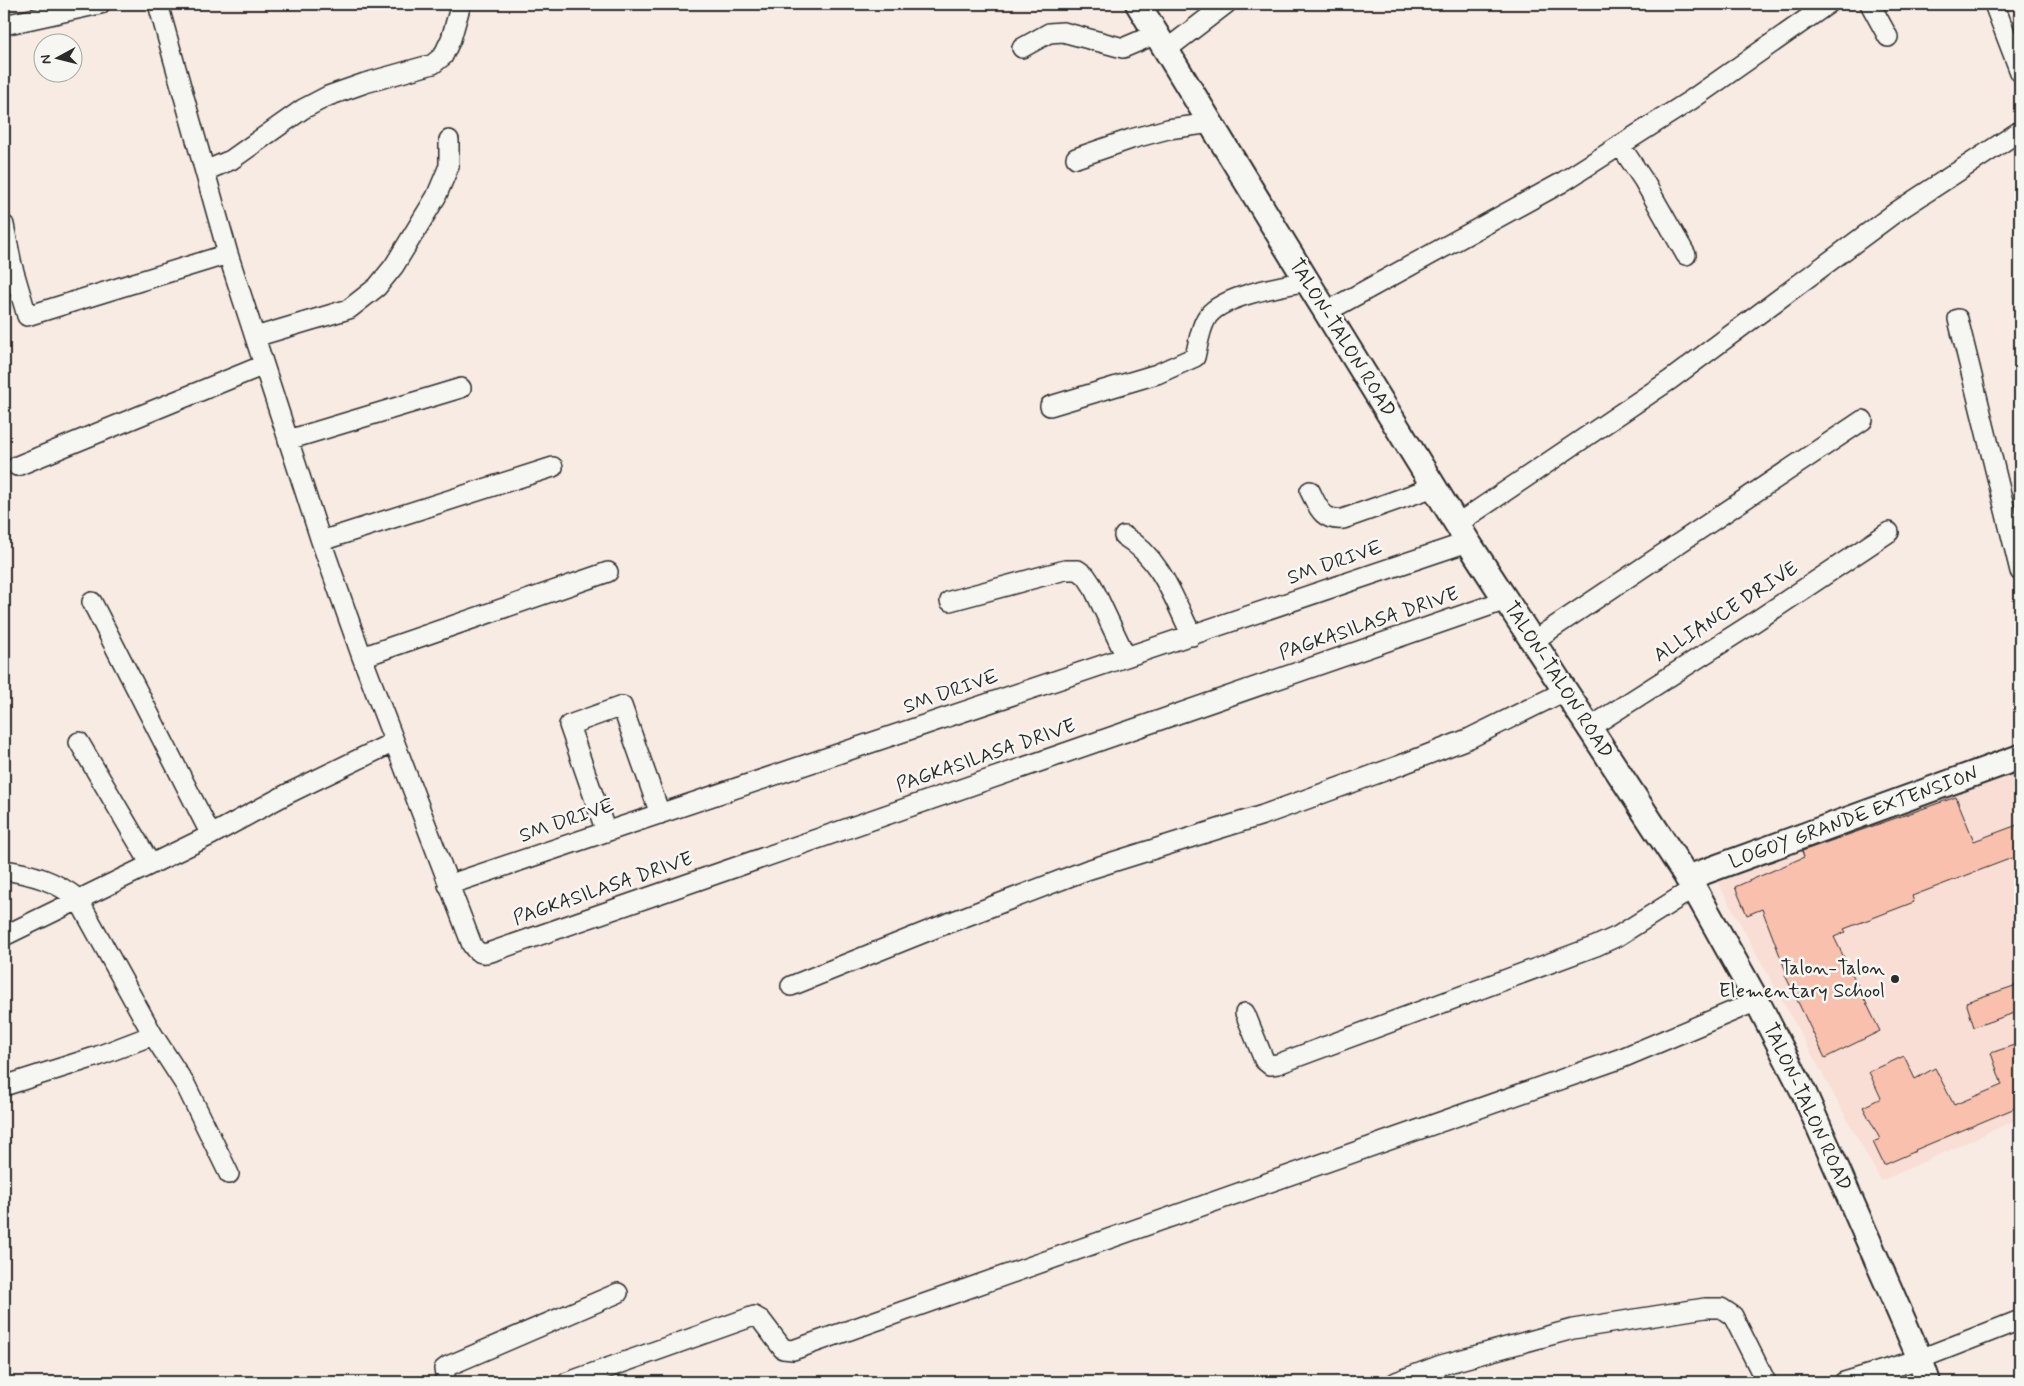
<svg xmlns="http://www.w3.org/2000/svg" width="2024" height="1386" font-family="Mynerve,sans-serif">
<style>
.built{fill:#f8ded4}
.building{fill:#f9c1ad;stroke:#2b2b2b}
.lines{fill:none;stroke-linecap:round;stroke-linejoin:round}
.service-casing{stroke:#2b2b2b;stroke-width:14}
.minor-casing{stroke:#2b2b2b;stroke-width:22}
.tertiary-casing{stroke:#2b2b2b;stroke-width:28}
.service{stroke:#f6f6f2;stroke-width:10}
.minor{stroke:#f6f6f2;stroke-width:19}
.tertiary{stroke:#f6f6f2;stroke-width:24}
.poi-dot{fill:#2b2b2b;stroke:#f6f6f2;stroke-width:2}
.labels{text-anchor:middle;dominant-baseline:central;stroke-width:5;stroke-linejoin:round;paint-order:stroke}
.street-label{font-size:20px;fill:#2b2b2b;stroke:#f6f6f2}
.poi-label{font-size:20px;fill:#2b2b2b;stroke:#f6f6f2;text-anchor:end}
</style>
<rect width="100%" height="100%" fill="#f7ebe4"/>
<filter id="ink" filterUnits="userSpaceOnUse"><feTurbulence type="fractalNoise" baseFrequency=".02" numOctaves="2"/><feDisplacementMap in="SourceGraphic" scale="10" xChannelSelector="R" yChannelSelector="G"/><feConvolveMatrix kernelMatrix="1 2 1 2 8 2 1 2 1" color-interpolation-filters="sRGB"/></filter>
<g filter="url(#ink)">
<path class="built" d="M2020,770V1118L1881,1181L1716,879Z"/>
<path class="building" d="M1956,797L1974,841L2020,824V855L1912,896L1914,902L1844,929L1846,932L1834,937L1880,1031L1825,1058L1785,975L1787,974L1762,909L1747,915L1735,887L1804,857L1802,851Z
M2020,984V1011L1974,1027L1966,1002Z
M2020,1043V1106L1915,1150L1916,1151L1884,1165L1873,1142L1880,1139L1863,1107L1881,1098L1869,1072L1904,1056L1915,1079L1935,1068L1954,1105L2002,1085L1991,1053Z"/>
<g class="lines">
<g class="service-casing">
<path id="service" d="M1911,1382L1927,1378"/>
</g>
<g class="minor-casing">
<path id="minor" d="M158,4L228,254L321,541L362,657L472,945C477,953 482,955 491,952L1506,600
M1870,4L1888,37
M1994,4L2020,72
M4,25L100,4
M1022,48L1049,33L1063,32L1123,48L1156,34
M1166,50L1226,4
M1620,145L1644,181L1686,255
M1076,158L1131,139L1168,129L1212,123
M205,171L231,160L303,109L328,96L365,83L433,64L443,56L451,39L461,4
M4,225L12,265L27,316L228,254
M1326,312L1561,183L1691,100L1828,4
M1958,319L2020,571
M255,337L349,309L377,287L394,266L436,197L449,166V140
M1050,406L1157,374L1195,357C1198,345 1200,329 1206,319C1218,296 1282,286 1307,281
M288,440L461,388
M17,466L264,365
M1310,491C1318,507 1322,521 1343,519L1434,487
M1457,524L1670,380L1896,212L2020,131
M1124,536C1161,558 1174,599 1192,636
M321,541L553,467
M950,601L1065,570H1078L1086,576L1092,585L1126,657
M92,602L211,835
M1533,641L1863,420
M362,657L608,572
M1589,728L1753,623L1889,532
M79,742L150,863
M606,832L569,725L622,706L660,814
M4,870C32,874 56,881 78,899L153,1035L186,1086L229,1174
M448,885L1468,542
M4,936L211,835L287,794L394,742
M791,986L938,927L1087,870L1263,815L1398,766L1470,738L1565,691
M1245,1013L1264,1060L1270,1065L1278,1064L1596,946L1618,936L1694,888
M4,1086L98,1056L153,1035
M446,1382L444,1369L448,1366L618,1293
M568,1382L754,1316L761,1320L783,1349L793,1350L1622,1058L1757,1001
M1396,1382L1441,1365L1573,1329L1705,1308H1721L1733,1316L1766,1382
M1844,1382L1920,1359L2020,1320"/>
</g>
<g class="tertiary-casing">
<path id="tertiary" d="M1138,4L1307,281L1468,542L1694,888L1757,1001L1804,1093L1920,1359L1928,1382
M1687,878L2020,757"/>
</g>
<use href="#service" class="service"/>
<use href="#minor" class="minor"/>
<use href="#tertiary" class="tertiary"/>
</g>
</g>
<circle class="poi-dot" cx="1895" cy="979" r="5"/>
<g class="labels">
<g class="street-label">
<text transform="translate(1342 338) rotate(58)">TALON-TALON ROAD</text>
<text transform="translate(1335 563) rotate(-19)">SM DRIVE</text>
<text transform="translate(1726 612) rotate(-33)">ALLIANCE DRIVE</text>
<text transform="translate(1369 624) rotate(-19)">PAGKASILASA DRIVE</text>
<text transform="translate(1558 680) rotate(57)">TALON-TALON ROAD</text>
<text transform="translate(951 692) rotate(-19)">SM DRIVE</text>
<text transform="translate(986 756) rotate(-19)">PAGKASILASA DRIVE</text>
<text transform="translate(1854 818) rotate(-20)">LOGOY GRANDE EXTENSION</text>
<text transform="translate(567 821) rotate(-19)">SM DRIVE</text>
<text transform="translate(603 889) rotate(-19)">PAGKASILASA DRIVE</text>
<text transform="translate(1807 1107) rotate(65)">TALON-TALON ROAD</text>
</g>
<g class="poi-label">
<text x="1885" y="968">Talon-Talon<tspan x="1885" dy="23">Elementary School</tspan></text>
</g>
</g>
<rect width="2024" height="1386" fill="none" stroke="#f6f6f2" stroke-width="20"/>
<rect x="10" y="10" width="2004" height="1366" fill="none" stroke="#2b2b2b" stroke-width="2" filter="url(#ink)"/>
<g transform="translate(58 58) rotate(263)"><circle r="24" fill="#f6f6f2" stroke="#a5a5a2"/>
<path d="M0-4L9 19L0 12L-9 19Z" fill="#2b2b2b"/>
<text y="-8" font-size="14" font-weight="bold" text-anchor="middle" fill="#2b2b2b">N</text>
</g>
</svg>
